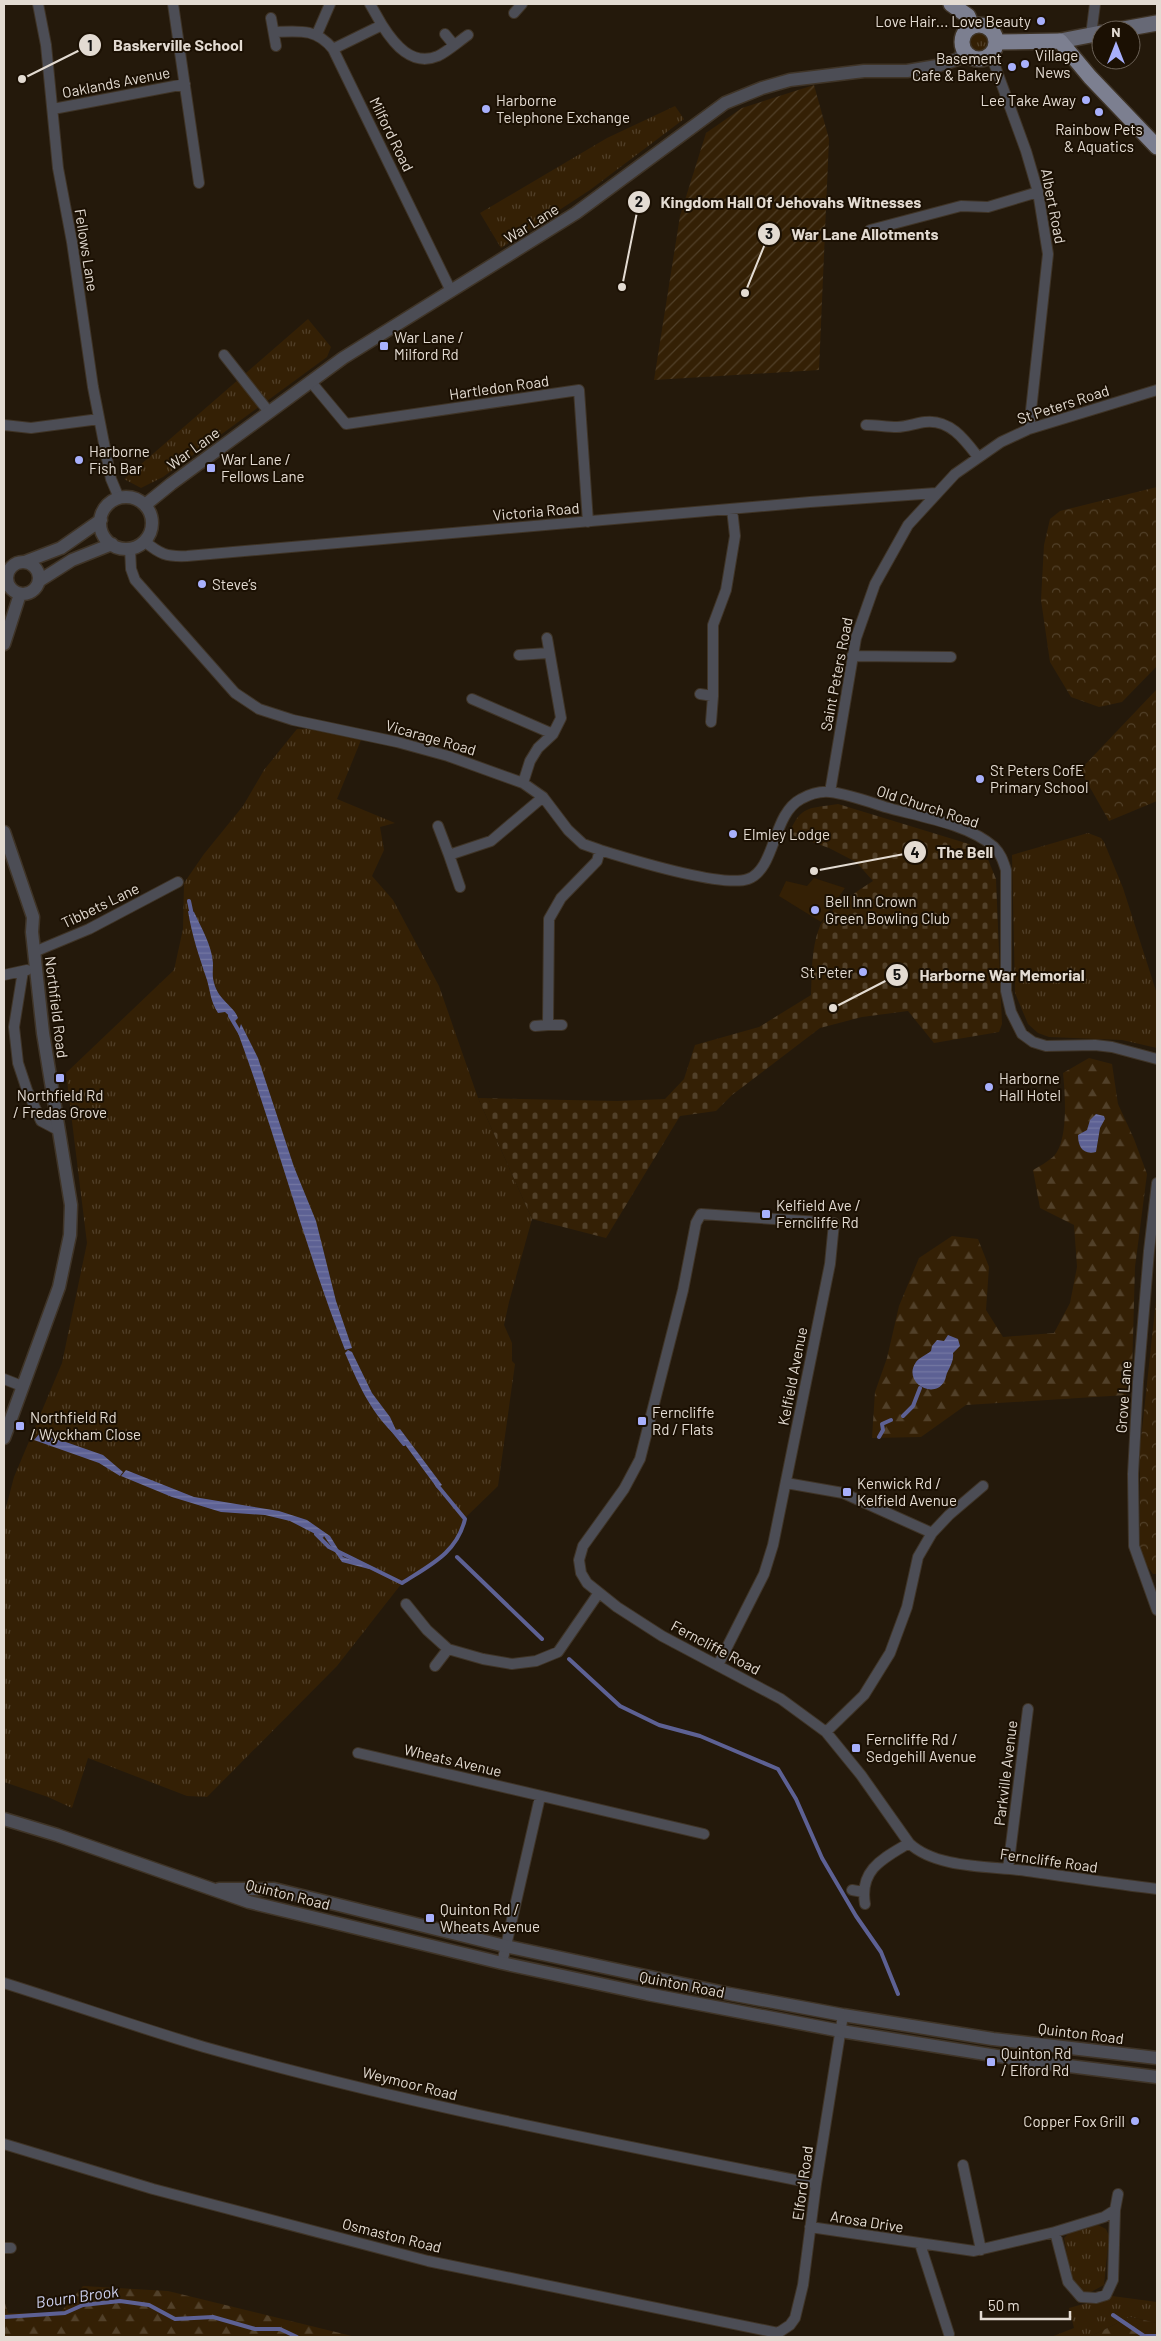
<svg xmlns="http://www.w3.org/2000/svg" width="1161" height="2341" font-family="Barlow,sans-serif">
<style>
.grass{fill:url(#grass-tufts)}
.forest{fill:url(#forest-firs)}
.cemetery{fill:url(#cemetery-stones)}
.park{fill:url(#park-crowns)}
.garden{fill:url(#garden-furrows)}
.pitch{fill:#342005}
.water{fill:url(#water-rules)}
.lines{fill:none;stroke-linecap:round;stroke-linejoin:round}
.stream{stroke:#5d6194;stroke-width:4}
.minor-casing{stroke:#3f3427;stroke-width:12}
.tertiary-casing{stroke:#3f3427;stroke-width:15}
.secondary-casing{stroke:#3f3427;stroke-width:18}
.primary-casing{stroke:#3f3427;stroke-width:18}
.minor{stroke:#4c4d55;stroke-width:10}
.tertiary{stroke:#4c4d55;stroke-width:12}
.secondary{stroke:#676976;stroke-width:15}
.primary{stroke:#7c7f90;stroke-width:15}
.poi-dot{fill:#a8b0fc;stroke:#1b1003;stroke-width:2}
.labels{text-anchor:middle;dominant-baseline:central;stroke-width:4;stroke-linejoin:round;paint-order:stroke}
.poi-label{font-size:15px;fill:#e3dbd2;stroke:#1b1003;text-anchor:start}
.street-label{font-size:15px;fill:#e3dbd2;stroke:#1b1003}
.water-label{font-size:16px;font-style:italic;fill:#ced2f2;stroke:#1b1003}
.leader{fill:none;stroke:#e3dbd2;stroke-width:2}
.callout-dot{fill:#e3dbd2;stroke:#1b1003;stroke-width:2}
.mark-label{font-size:15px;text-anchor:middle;font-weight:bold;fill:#111}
.callout-label{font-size:16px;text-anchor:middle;font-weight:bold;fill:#e3dbd2;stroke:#1b1003;stroke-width:4;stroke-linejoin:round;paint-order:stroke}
</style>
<defs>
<pattern id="grass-tufts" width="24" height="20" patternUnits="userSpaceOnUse" patternTransform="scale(1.25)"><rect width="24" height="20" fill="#342005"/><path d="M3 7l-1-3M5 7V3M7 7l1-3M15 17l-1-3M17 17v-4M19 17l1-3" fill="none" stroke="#514029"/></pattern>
<pattern id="forest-firs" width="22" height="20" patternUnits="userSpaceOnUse" patternTransform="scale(1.25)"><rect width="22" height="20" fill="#342005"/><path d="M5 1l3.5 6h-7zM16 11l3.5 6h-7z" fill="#514029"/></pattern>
<pattern id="cemetery-stones" width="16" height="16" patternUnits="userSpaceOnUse" patternTransform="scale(1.25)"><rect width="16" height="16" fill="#342005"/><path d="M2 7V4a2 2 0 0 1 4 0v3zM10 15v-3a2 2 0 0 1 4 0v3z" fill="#514029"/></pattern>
<pattern id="park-crowns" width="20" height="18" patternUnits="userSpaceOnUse" patternTransform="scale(1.25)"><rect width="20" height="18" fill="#342005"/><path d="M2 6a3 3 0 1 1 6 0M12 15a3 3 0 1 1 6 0" fill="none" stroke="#514029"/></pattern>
<pattern id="garden-furrows" width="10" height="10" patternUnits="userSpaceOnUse" patternTransform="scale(1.25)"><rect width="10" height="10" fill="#342005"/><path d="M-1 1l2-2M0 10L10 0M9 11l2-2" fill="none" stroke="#514029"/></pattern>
<pattern id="water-rules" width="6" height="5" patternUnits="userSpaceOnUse" patternTransform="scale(1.25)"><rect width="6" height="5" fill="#5d6194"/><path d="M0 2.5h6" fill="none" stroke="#7477a2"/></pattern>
</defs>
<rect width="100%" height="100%" fill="#24190b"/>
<path class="grass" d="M970 42a9 9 0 1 1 18 0a9 9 0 1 1-18 0Z
M675,106L684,119L590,190L501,248L480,213L607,138Z
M308,319L331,347L327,357L163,477L141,488L124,479Z
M297,729H308L361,740L337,799L395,823L380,827L384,850L372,876L393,900L439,986L478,1098L532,1219L509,1302L504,1325L512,1343V1361L515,1364L498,1486L465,1518L450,1551L402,1583L337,1666L207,1797L187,1796L88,1758L72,1808L48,1797L4,1782V1515L14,1477L62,1363L87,1243L66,1073L174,970L183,929L184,883L204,854L243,806L264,770Z
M1088,833L1101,838L1104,842L1123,888L1157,994V1048L1122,1040L1049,1037L1038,1033L1028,1024L1015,993L1012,855Z
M1098,2225L1106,2229L1109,2236L1104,2285L1087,2294C1069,2286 1068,2256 1064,2238L1069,2233Z
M1112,2296L1157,2302V2323L1130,2317L1089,2337H1051L1074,2328L1069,2308Z"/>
<path class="forest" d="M1089,1058L1112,1064L1118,1104L1134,1139L1147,1174L1135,1267L1132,1372L1126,1395L966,1405L921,1437L872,1438L875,1392L887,1358L899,1306L919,1258L952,1236L978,1239L989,1267L986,1310L1003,1337L1054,1333L1070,1303L1077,1267L1074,1225L1040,1208L1033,1170C1040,1166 1047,1162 1053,1157C1069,1142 1065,1093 1063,1073Z
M83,2286L168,2291L356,2337H4V2300L8,2313H60Z
M1130,2317L1157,2323V2337H1089Z"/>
<path class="cemetery" d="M838,804L969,844L987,857L996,879L1002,1024L999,1032L934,1043L908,1011L862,1017L820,1028L732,1095L716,1111L680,1116L606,1238L532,1219L478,1098L617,1101L665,1099L684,1079L695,1045L759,1027L811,995C812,972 811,948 820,926C825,913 860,889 873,881L856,862L829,848L789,834C801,804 810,809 838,804Z"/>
<path class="park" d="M1157,487V666L1122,702L1099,707L1071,697L1050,662L1041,600L1044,545L1050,519L1060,511Z
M1157,689V801L1109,821L1080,770Z
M1157,1291V1574H1153L1146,1564L1140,1548V1448Z"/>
<path class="garden" d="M814,85L829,139L819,370L654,380L680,216L706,133L742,108Z"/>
<path class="pitch" d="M814,878L845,888L821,922L779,896L786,881L807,886Z"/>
<path class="water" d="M188,911L194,912C201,927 212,946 213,963C213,970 212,976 214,983C219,1001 234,1006 238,1018L235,1021L225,1012L218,1013C210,1000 211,994 207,980C199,956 192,936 188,911Z
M241,1024L258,1058L294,1167L316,1221L336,1301L352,1348L345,1350C304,1246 277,1138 238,1033Z
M1096,1114L1104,1116L1105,1119L1100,1128L1096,1152C1083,1155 1078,1147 1078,1135L1087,1130L1090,1120Z
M948,1335L958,1339L960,1346L953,1353C954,1359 951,1365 948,1371C946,1374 946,1379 944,1382C933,1400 902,1382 916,1362C920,1357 926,1355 931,1351L932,1346L937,1340L944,1341Z
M348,1350L352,1352L372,1393L390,1417L396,1430L400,1429L442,1485L437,1488L395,1431L392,1432C369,1409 358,1383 345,1353Z
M40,1433L103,1455L123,1472L120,1476L99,1463L34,1440Z
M126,1470L194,1497L279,1511L307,1520L330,1536L343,1557L370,1566L369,1569L342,1562L324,1536L323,1538L290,1521L265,1515L221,1512L172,1497L121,1476Z"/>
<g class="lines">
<path class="stream" d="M189,901L192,915
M230,1016L240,1033
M903,1416L913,1406L920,1388
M391,1428L404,1444
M879,1437L883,1430L882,1424L891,1420
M316,1534L329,1547L402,1583C430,1565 457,1553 465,1519L437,1485
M457,1557L542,1639
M569,1659L620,1706L659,1725L700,1736L778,1769L796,1799L822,1858L856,1916L881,1952L898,1994
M1113,2315L1144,2336H1157
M4,2317L65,2313L83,2305L120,2301L149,2305L175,2319L213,2317L255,2329H280L297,2337"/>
<g class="minor-casing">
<path id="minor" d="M38,4L46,45L58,168L72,242L93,387L111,479L119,498
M173,4L199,183
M370,4L382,25
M514,13L522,4
M271,18L276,46
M274,32C299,31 316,28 333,49L451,291
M317,34L330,4
M445,34L454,45
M1091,35L1095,4
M333,49L382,25C394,44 412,67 438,56C448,51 458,42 468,35
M991,55L1026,151L1038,192L1048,254L1029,429
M53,109L185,84
M870,230L961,206L988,207L1038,192
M224,355L269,412
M311,382L346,424L579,390L588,522
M4,425L31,428L99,419
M866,425C876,425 887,427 897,427C906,427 916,423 925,422C950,419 965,440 978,457
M144,541C160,554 166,557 187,556L810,502L936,493
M130,548L131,569L135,580L235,693L259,709L293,720L397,742L448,756L523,783L543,797L568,830L583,844L600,850C629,859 722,888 748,879C776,869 772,814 801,799C810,794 820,791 830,792C848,794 867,801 885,807C917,816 969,824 994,847C1001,854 1003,861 1006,870V991L1011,1012L1022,1034L1033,1042L1046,1046L1095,1045L1112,1047L1157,1059
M519,655L548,653
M852,656L951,657
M700,694L713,696
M472,699L553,734
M711,722L713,696V625L726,590L735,536L732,509
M523,783L530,761L538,748L553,734L561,718L547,638
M830,792L856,638L875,584L908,525L955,474L1001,442L1029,429L1157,390
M438,826L449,855L491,841L543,797
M449,855L460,887
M34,952L89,929L178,882
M23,971L14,1027L18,1063L27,1090L41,1121L58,1130
M4,975L27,970
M548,1025H562
M535,1026L548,1025L549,919L561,898L597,861L600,850
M1157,1183L1149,1251L1138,1382L1133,1474L1134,1546L1157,1610
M4,1379L22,1386
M786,1483L843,1493L932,1533
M406,1604L427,1630L448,1649L483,1659L512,1664L536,1661L558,1652L598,1594
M718,1665L764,1574L773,1545L830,1264L834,1223L701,1214L696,1223L683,1290L640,1459L624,1489L583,1546L579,1560L581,1573L587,1583L617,1607L662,1636L781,1699L826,1732L861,1775L909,1843C936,1869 992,1866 1027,1871C1071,1877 1114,1884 1157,1889
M435,1666L448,1649
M826,1732L864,1695L890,1653L907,1607L918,1557L932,1533L949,1515L983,1486
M358,1753L704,1834
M1008,1869L1028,1709
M852,1890L863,1892
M865,1904C859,1869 884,1858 909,1843
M502,1963L540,1797
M4,1983C71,2004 137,2027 204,2047C406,2104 611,2143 816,2184
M4,2144L153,2189L428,2261L778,2333L790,2325L795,2318L803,2285L816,2184L843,2015
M963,2165L981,2250
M1115,2210L1113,2280L1106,2295L1096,2298L1081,2297L1068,2282L1055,2232L1104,2217L1115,2210L1118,2194
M810,2227L974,2251L1055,2232
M920,2244L949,2334
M4,2248H11"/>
</g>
<g class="tertiary-casing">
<path id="tertiary" d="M100 523a26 26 0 1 1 52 0a26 26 0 1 1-52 0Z
M145,505L171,484L343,358L576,213L725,103L762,88L790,80L864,71H907L937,66L958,59L964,52
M27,561L61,548L101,520
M7 578a16 16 0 1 1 32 0a16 16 0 1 1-32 0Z
M39,581L72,560L112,544
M4,644L20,594
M4,832L33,917L32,932L43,1033L71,1205L70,1235L59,1287L4,1438
M4,1819L57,1835L249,1902L502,1963L647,1994L841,2031L1029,2061L1157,2077
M219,1889H274L505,1946L730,1994L843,2015L993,2039L1157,2058"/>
</g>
<g class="secondary-casing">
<path id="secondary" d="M1118,30L1157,23
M1060,41L1101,33"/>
</g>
<g class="primary-casing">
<path id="primary" d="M951,4L968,16L972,26
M962 42a17 17 0 1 1 34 0a17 17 0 1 1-34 0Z
M997,42L1060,41L1090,77L1157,147"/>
</g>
<use href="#minor" class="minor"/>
<use href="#tertiary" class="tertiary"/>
<use href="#secondary" class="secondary"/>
<use href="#primary" class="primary"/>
</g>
<g class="poi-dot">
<circle cx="1041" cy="21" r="5"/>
<circle cx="1025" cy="64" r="5"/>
<circle cx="1012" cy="67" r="5"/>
<circle cx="1086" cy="100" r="5"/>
<circle cx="486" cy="109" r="5"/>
<circle cx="1099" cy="112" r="5"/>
<rect x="379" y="341" width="10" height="10" rx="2.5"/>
<circle cx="79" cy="460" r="5"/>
<rect x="206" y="463" width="10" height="10" rx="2.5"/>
<circle cx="202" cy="584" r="5"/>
<circle cx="980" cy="779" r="5"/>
<circle cx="733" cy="834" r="5"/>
<circle cx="815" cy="910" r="5"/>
<circle cx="863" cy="972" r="5"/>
<rect x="55" y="1073" width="10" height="10" rx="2.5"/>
<circle cx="989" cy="1087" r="5"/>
<rect x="761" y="1209" width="10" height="10" rx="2.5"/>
<rect x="637" y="1416" width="10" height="10" rx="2.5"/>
<rect x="15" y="1421" width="10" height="10" rx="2.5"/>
<rect x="842" y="1487" width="10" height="10" rx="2.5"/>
<rect x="851" y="1743" width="10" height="10" rx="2.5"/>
<rect x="425" y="1913" width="10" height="10" rx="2.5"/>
<rect x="986" y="2057" width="10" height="10" rx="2.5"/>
<circle cx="1135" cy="2121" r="5"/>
</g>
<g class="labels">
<g class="poi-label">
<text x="1031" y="21" text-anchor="end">Love Hair... Love Beauty</text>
<text x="1035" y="55">Village<tspan x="1035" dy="17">News</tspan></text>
<text x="1002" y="58" text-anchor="end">Basement<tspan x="1002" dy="17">Cafe &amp; Bakery</tspan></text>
<text x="496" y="100">Harborne<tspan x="496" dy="17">Telephone Exchange</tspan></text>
<text x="1076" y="100" text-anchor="end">Lee Take Away</text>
<text x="1099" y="129" text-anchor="middle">Rainbow Pets<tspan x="1099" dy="17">&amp; Aquatics</tspan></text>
<text x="394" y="337">War Lane /<tspan x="394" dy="17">Milford Rd</tspan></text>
<text x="89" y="451">Harborne<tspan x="89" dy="17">Fish Bar</tspan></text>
<text x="221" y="459">War Lane /<tspan x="221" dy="17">Fellows Lane</tspan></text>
<text x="212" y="584">Steve’s</text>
<text x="990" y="770">St Peters CofE<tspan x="990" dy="17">Primary School</tspan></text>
<text x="743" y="834">Elmley Lodge</text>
<text x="825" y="901">Bell Inn Crown<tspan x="825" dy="17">Green Bowling Club</tspan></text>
<text x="853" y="972" text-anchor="end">St Peter</text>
<text x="999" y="1078">Harborne<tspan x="999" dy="17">Hall Hotel</tspan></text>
<text x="60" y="1095" text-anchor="middle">Northfield Rd<tspan x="60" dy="17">/ Fredas Grove</tspan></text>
<text x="776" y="1205">Kelfield Ave /<tspan x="776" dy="17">Ferncliffe Rd</tspan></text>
<text x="652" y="1412">Ferncliffe<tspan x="652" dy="17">Rd / Flats</tspan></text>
<text x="30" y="1417">Northfield Rd<tspan x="30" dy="17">/ Wyckham Close</tspan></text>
<text x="857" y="1483">Kenwick Rd /<tspan x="857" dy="17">Kelfield Avenue</tspan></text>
<text x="866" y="1739">Ferncliffe Rd /<tspan x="866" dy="17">Sedgehill Avenue</tspan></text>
<text x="440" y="1909">Quinton Rd /<tspan x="440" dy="17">Wheats Avenue</tspan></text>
<text x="1001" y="2053">Quinton Rd<tspan x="1001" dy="17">/ Elford Rd</tspan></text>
<text x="1125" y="2121" text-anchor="end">Copper Fox Grill</text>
</g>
<g class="street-label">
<text transform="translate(116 82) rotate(-11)">Oaklands Avenue</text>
<text transform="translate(392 134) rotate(64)">Milford Road</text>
<text transform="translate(1054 206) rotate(79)">Albert Road</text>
<text transform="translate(531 223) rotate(-32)">War Lane</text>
<text transform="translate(87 250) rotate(81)">Fellows Lane</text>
<text transform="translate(499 387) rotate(-8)">Hartledon Road</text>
<text transform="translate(1063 404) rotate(-18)">St Peters Road</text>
<text transform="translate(193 448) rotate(-36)">War Lane</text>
<text transform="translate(536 511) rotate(-5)">Victoria Road</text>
<text transform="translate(836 674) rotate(-79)">Saint Peters Road</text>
<text transform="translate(431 737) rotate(16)">Vicarage Road</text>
<text transform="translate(928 806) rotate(18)">Old Church Road</text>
<text transform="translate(100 905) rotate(-26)">Tibbets Lane</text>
<text transform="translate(57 1007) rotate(83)">Northfield Road</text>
<text transform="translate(792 1376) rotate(-79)">Kelfield Avenue</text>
<text transform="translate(1123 1397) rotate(-86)">Grove Lane</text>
<text transform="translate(716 1647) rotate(28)">Ferncliffe Road</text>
<text transform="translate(453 1760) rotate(13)">Wheats Avenue</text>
<text transform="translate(1005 1773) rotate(-83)">Parkville Avenue</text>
<text transform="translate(1049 1860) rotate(8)">Ferncliffe Road</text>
<text transform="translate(288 1894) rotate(14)">Quinton Road</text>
<text transform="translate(682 1984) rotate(11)">Quinton Road</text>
<text transform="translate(1081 2033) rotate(7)">Quinton Road</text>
<text transform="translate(410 2083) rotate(14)">Weymoor Road</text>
<text transform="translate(802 2183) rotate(-82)">Elford Road</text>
<text transform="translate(867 2221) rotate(9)">Arosa Drive</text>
<text transform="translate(392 2235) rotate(14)">Osmaston Road</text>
</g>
<g class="water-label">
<text transform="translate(77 2296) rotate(-8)">Bourn Brook</text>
</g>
</g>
<path class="leader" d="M22 79L90 45M622 287L639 202M745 293L769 234M814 871L915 852M833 1008L897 975"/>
<g class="callout-dot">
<circle cx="22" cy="79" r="5"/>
<circle cx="622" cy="287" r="5"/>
<circle cx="745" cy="293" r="5"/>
<circle cx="814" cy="871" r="5"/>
<circle cx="833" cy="1008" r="5"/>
<circle cx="90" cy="45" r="12"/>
<circle cx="639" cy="202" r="12"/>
<circle cx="769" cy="234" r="12"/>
<circle cx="915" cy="852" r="12"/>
<circle cx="897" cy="975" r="12"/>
</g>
<g class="mark-label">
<text x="90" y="51">1</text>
<text x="639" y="207">2</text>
<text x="769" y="239">3</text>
<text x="915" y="858">4</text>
<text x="897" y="980">5</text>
</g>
<g class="callout-label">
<text x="178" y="51">Baskerville School</text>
<text x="791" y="208">Kingdom Hall Of Jehovahs Witnesses</text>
<text x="865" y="240">War Lane Allotments</text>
<text x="965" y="858">The Bell</text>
<text x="1002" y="981">Harborne War Memorial</text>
</g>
<rect width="1161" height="2341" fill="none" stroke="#e3dbd2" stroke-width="10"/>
<g transform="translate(1116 45)"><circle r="24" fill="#1b1003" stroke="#6b6156"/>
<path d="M0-4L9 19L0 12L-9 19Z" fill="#a8b0fc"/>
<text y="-8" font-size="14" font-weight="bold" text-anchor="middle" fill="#e3dbd2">N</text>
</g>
<path d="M981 2311v8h89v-8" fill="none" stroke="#e3dbd2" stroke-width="2.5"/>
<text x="988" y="2311" font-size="15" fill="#e3dbd2" stroke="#1b1003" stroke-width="4" paint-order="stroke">50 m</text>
</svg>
